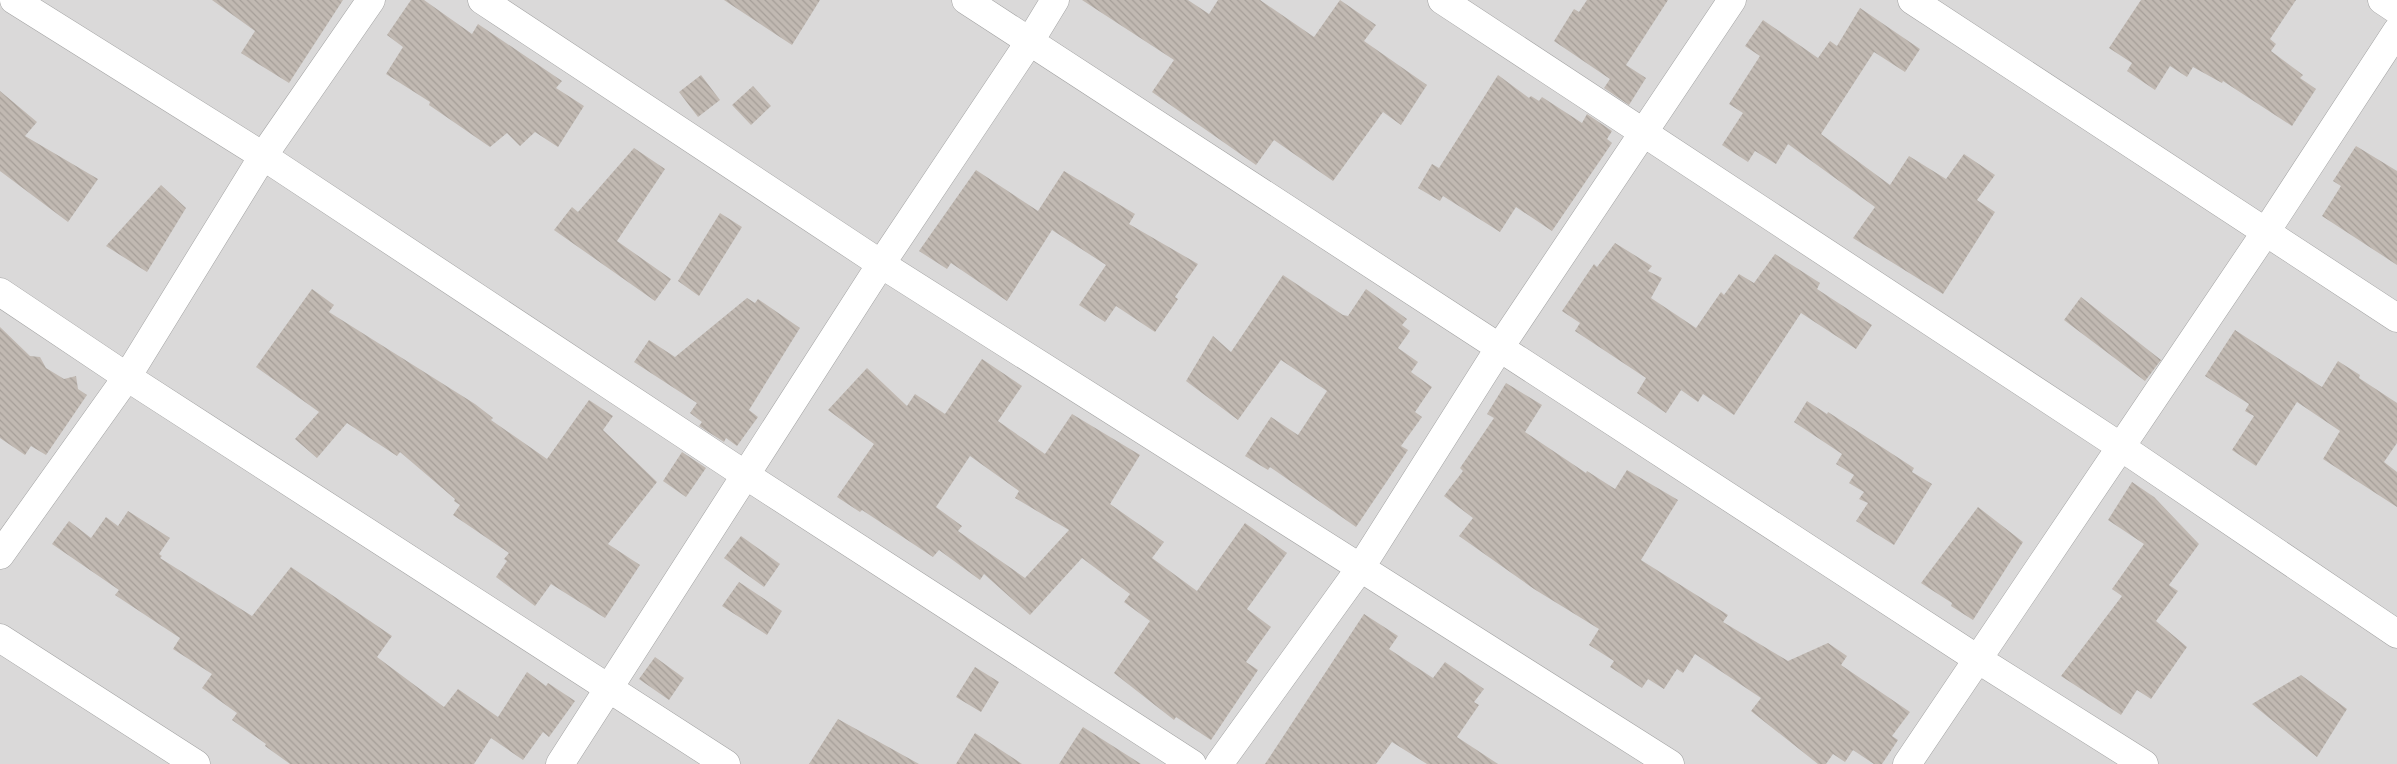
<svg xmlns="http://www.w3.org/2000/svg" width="2397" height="764" font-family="'Noto Sans',sans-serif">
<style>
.residential{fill:#dad9d9}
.building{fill:url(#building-back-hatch);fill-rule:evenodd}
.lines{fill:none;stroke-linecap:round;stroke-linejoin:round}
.street-casing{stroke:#a3a3a3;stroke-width:29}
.street{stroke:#fff;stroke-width:28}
</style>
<defs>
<pattern id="building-back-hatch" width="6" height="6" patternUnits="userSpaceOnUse" patternTransform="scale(1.25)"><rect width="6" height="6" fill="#c1b9b2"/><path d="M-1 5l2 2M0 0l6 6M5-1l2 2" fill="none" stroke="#a59e98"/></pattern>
</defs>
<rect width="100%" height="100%" fill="#ede9e2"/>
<path class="residential" d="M0,0H2397V764H0Z"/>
<path class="building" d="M212,0H343L289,83L241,53L255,31Z
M411,0H424L472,34L478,24L562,81L556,88L584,106L558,147L535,132L520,146L507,133L490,147L429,105L430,102L386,74L403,47L387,35Z
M724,0H820L792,45Z
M1082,0H1188L1209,14L1218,0H1260L1314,37L1340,0L1376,25L1364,41L1427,85L1401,125L1383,112L1333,181L1274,140L1256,165L1152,92L1174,60Z
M1587,0H1668L1626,65L1646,78L1629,105L1604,88L1610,79L1554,41L1574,9L1579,12Z
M2141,0H2296L2270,39L2276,44L2271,51L2303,75L2300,78L2316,89L2292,126L2223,81L2222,83L2193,67L2187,77L2170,66L2155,90L2127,71L2132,63L2109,48Z
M1860,8L1920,49L1905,72L1874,52L1821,134L1890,185L1909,156L1946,179L1964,154L1995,175L1977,200L1995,212L1943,294L1853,238L1875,207L1788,144L1776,164L1755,151L1748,162L1722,145L1743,113L1729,104L1760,56L1745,46L1763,20L1818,58L1830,41L1837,46Z
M701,75L720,100L698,117L679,92Z
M1498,75L1529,98L1531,96L1539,101L1542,97L1582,123L1587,114L1612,131L1607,139L1612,143L1552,231L1516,207L1500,232L1443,196L1440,201L1418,188L1432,164L1439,168Z
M753,86L771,106L751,125L732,105Z
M0,91L37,122L25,136L98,179L68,222L0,171Z
M2356,146L2397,171V265L2322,216L2341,186L2333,181Z
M634,148L665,169L617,241L671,279L655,301L554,230L572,207L578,212Z
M976,170L1038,211L1064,171L1135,214L1129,224L1198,264L1175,297L1178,299L1155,332L1116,306L1105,322L1079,305L1106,265L1052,230L1007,301L951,263L947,269L919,251Z
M161,185L186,208L147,272L106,246Z
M720,213L742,227L699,296L678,281Z
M1615,243L1652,266L1648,271L1662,278L1651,298L1696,328L1721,292L1724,295L1739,274L1754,283L1775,254L1820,283L1817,289L1872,325L1856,349L1801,313L1734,415L1703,394L1698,402L1681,390L1666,413L1637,393L1646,378L1575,331L1580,323L1562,311L1594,264L1597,267Z
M1283,275L1343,315L1348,316L1366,289L1407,319L1402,325L1410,331L1398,348L1418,362L1411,372L1432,387L1415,412L1422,417L1401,446L1408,450L1356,527L1270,467L1268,470L1245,456L1271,417L1298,435L1327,391L1281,360L1238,420L1186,381L1213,336L1231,352Z
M312,289L334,305L329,312L475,404L493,418L491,420L547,459L589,400L613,416L603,430L657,482L608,544L640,565L605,618L551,584L535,606L496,577L507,561L504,559L509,553L453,515L460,505L454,501L455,499L400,452L397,456L347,423L317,458L295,439L319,412L256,367Z
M2081,297L2161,360L2145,381L2064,320Z
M747,298L755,303L758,299L800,328L749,410L758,417L737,446L726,438L724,442L699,426L702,422L690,413L697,403L634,362L649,340L675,357Z
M0,327L30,356L40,357L46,368L64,379L76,376L78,389L87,395L46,455L31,446L25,455L0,438Z
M2235,330L2322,387L2338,361L2360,375L2359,378L2397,403V443L2384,462L2397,472V507L2323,459L2340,431L2297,402L2256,466L2232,450L2254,416L2245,411L2249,404L2205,376Z
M982,359L1022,386L998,421L1045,454L1072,414L1140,455L1110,504L1164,542L1152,558L1197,591L1245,523L1287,553L1247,609L1271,627L1246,662L1258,670L1211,740L1176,717L1174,720L1114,673L1150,621L1124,602L1130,594L1082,558L1030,615L984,574L980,580L939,550L933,557L862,510L860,512L837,497L874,444L828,410L867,368L907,406L915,394L945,414ZM970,456L1019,491L1015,498L1069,530L1025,578L958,531L962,526L936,507Z
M1506,383L1542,405L1525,432L1586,473L1587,471L1615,489L1627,470L1678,500L1641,560L1728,615L1723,622L1788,661L1828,643L1847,656L1841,665L1910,712L1892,736L1898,740L1882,764H1874L1853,750L1845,762L1833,754L1826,764H1818L1751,711L1761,698L1695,654L1683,673L1677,669L1664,689L1648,679L1642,688L1610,667L1614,661L1589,645L1599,629L1534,589L1459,536L1473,518L1444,496L1463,471L1460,468L1494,418L1487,414Z
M1807,401L1827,414L1828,412L1914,468L1912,472L1932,484L1894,545L1856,521L1868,503L1859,499L1864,492L1849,483L1854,475L1836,464L1842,454L1794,422Z
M682,452L706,468L686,497L663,481Z
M2132,482L2154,497L2199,544L2169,585L2178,591L2156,621L2187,647L2151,699L2137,690L2121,715L2061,676L2122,596L2112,589L2144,544L2108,520Z
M1978,507L2023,542L1973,620L1951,606L1952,603L1921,583Z
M128,511L170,538L159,554L162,556L160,558L252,616L291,567L392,636L377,657L444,707L458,689L498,717L527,672L546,686L548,683L575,701L549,737L543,732L523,760L491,738L474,764H290L265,746L266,744L232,720L237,713L202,688L212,674L173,649L180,638L115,595L119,590L52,544L69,521L91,538L106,517L118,526Z
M741,536L780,564L764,587L724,558Z
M739,582L782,611L767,635L722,606Z
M1364,614L1398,636L1389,649L1433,678L1445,662L1484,689L1474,702L1479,705L1457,737L1498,764H1427L1392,742L1376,764H1265Z
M655,657L684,678L669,700L639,679Z
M975,667L999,682L981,712L956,697Z
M2301,675L2347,709L2317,757L2252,704Z
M838,719L919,764H809Z
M1083,727L1141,764H1059Z
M975,733L1022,764H956Z"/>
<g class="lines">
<g class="street-casing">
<path id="street" d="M14,0L263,156L747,476L1192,764
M482,0L881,264L1670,764
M966,0L1979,660L2144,764
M1442,0L2121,447L2397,634
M1912,0L2397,318
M2382,0L2397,10
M0,292L127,377L726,764
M0,555L127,377L263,156L371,0
M0,638L196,764
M560,764L881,264L1030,41L1055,0
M1219,764L1361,567L1500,347L1732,0
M1907,764L2265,233L2397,31"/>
</g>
<use href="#street" class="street"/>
</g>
</svg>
